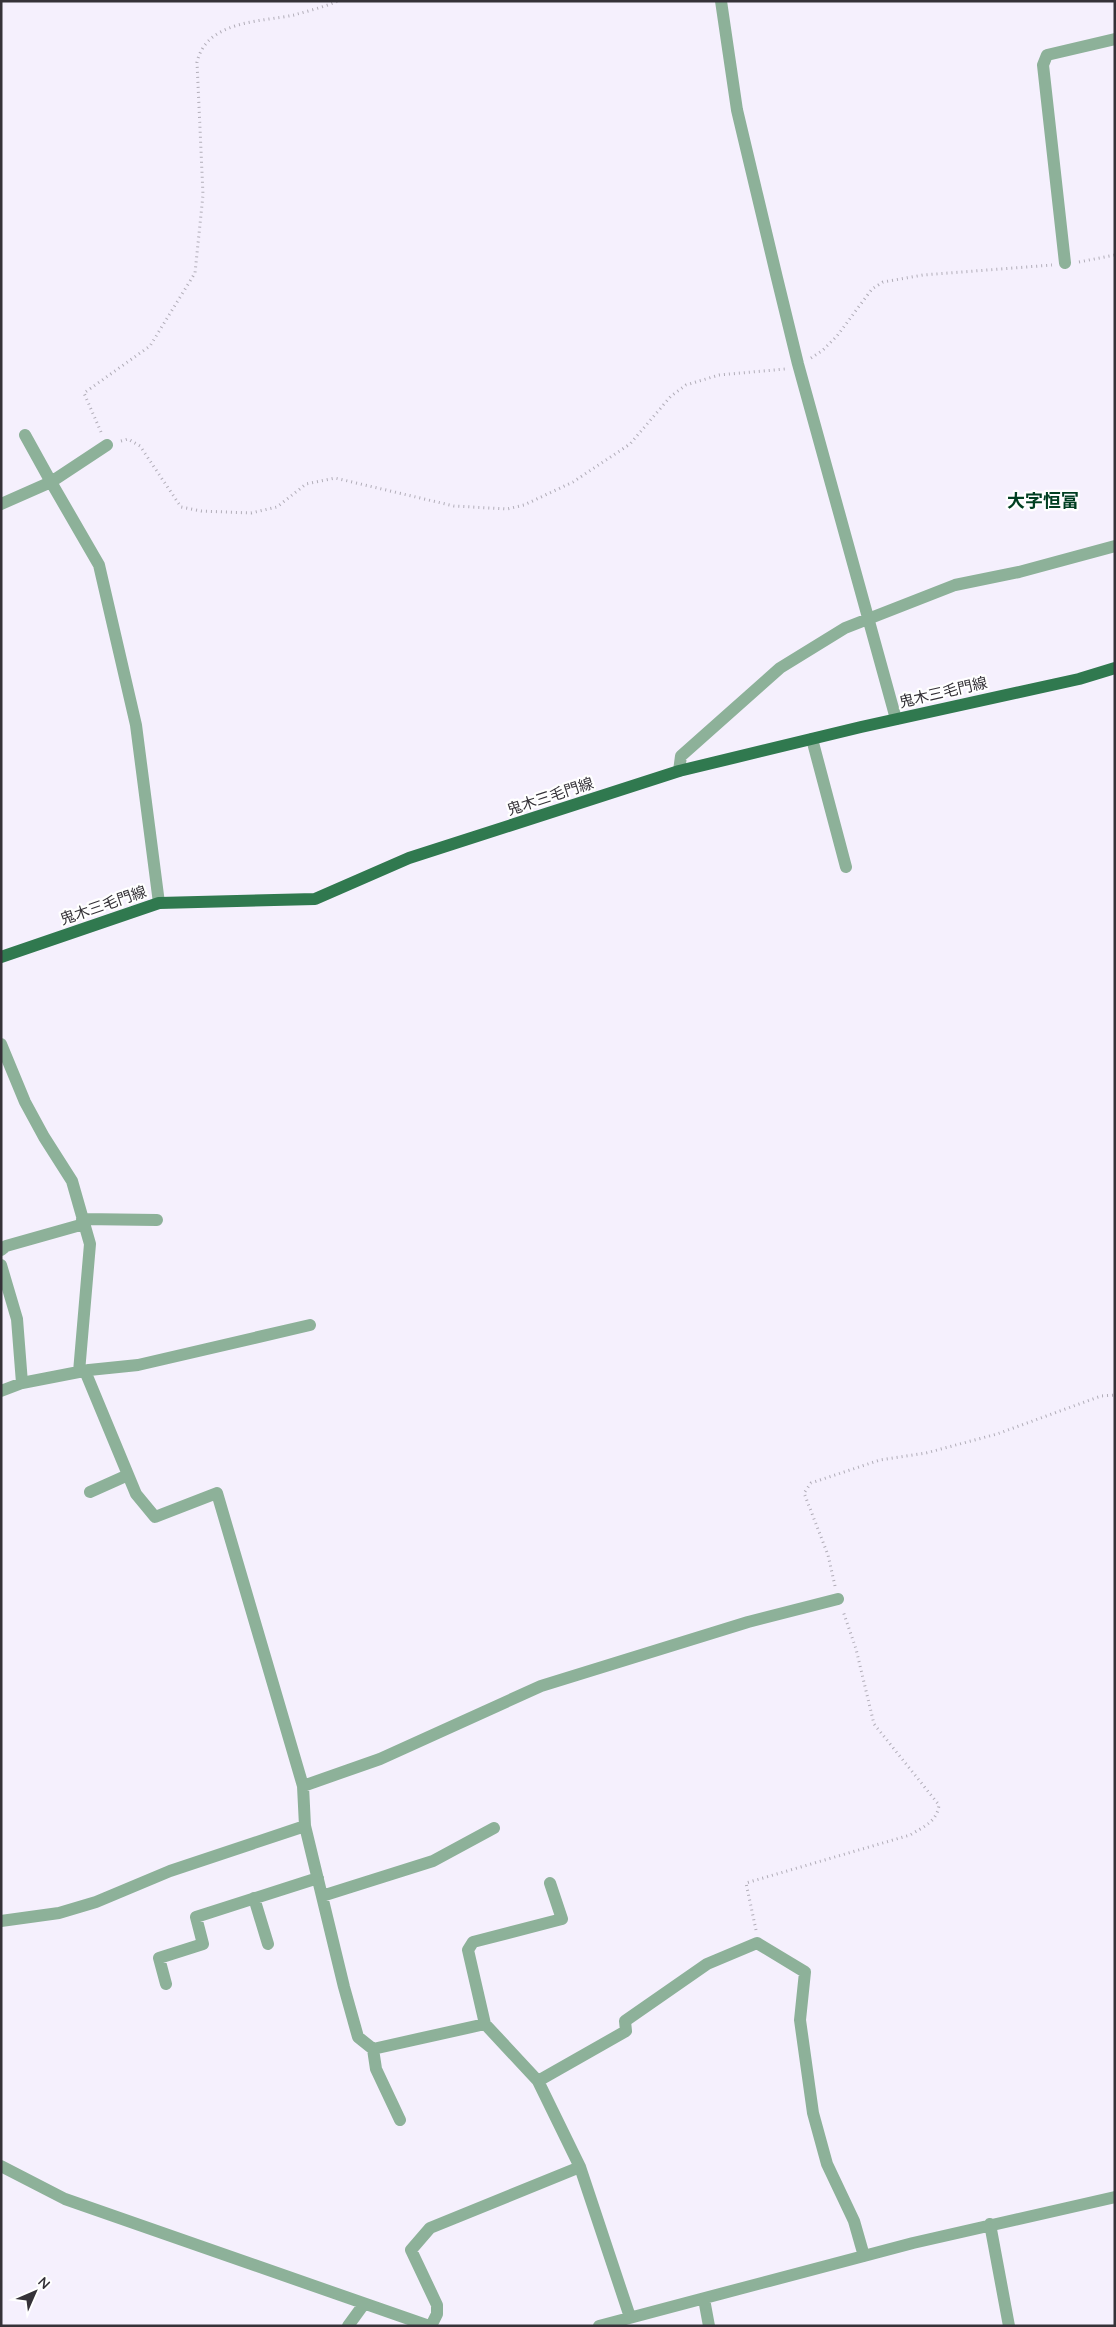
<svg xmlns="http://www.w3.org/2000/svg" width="1116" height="2327" font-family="Quicksand,'Noto Sans JP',sans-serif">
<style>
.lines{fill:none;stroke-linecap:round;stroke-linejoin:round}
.path{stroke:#b1adb8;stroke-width:3;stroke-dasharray:1 4;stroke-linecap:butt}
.minor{stroke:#8db199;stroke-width:12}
.major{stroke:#30794f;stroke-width:12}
.labels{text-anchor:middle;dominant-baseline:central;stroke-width:4.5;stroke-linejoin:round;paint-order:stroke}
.street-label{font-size:15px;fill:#353238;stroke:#fff}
.quarter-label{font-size:18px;font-weight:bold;fill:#003f21;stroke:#fff}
</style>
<rect width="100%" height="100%" fill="#f5f0fd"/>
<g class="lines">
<path class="path" d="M1079,262L1115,255
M811,358L823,350L837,336L872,289L883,282L923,275L1052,265
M101,432L84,393L150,346L195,273L203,195L197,62C207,20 261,22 294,15C308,11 324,7 338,1
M121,441L128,439L140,446L181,507L201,511L251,513L277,507L306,484L335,478L454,506L507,509L524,505L573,482L630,444L671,396L686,385L719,375L785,369
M835,1586L828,1555L804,1493L811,1483L880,1460L926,1453L997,1434L1101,1396L1115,1395
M756,1930L746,1883L910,1835C923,1827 937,1822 939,1805L935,1800L874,1724L856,1649L843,1611"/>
<path class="minor" d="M721,1L737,110L777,278L798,364L896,719
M1065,263L1043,65L1047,55L1115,39
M25,435L51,482L107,445
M1,504L51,482L99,565L136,725L159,903
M812,739L846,867
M679,771L681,756L780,668L845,628L955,585L1019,572L1115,546
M1,1044L25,1102L44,1137L72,1181L90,1244L79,1372
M82,1219L157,1220
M1,1250L6,1246L84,1224
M1,1265L17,1319L22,1383
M1,1391L22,1383L89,1370L138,1365L310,1325
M90,1492L128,1475
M303,1786L380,1759L541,1686L748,1622L838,1599
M305,1826L344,1987L358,2037L373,2049L485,2024
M550,1883L562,1919L473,1942L468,1950L485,2024L538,2081L580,2167L630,2317
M322,1896L433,1861L494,1828
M254,1898L268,1944
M1,1921L59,1913L96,1902L170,1871L305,1826L303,1786L217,1493L155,1517L136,1494L85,1371
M166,1984L159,1958L203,1944L196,1917L318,1878
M373,2049L376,2069L400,2120
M538,2081L626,2031L625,2021L707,1964L757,1943L805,1972L800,2020L813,2113L827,2164L854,2221L864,2256
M1,2166L65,2199L429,2326
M990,2224L1009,2326
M704,2299L709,2326
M348,2326L364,2304
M431,2326L437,2314V2305L411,2250L430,2228L580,2167
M599,2326L913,2243L1115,2197"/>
<path class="major" d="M1,957L159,903L315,899L409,858L679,771L861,727L1079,679L1115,668"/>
</g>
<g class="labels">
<g class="street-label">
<text transform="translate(943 692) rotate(-13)">鬼木三毛門線</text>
<text transform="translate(550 796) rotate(-18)">鬼木三毛門線</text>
<text transform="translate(103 905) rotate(-19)">鬼木三毛門線</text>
</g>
<g class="quarter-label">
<text x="1043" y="500">大字恒富</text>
</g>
</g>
<rect width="1116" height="2327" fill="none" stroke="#353238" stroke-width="5"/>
<g transform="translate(35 2292) rotate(45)" stroke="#ffffff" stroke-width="4" paint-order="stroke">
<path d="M0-4L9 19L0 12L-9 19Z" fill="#353238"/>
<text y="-8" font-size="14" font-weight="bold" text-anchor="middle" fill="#353238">N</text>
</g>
</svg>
